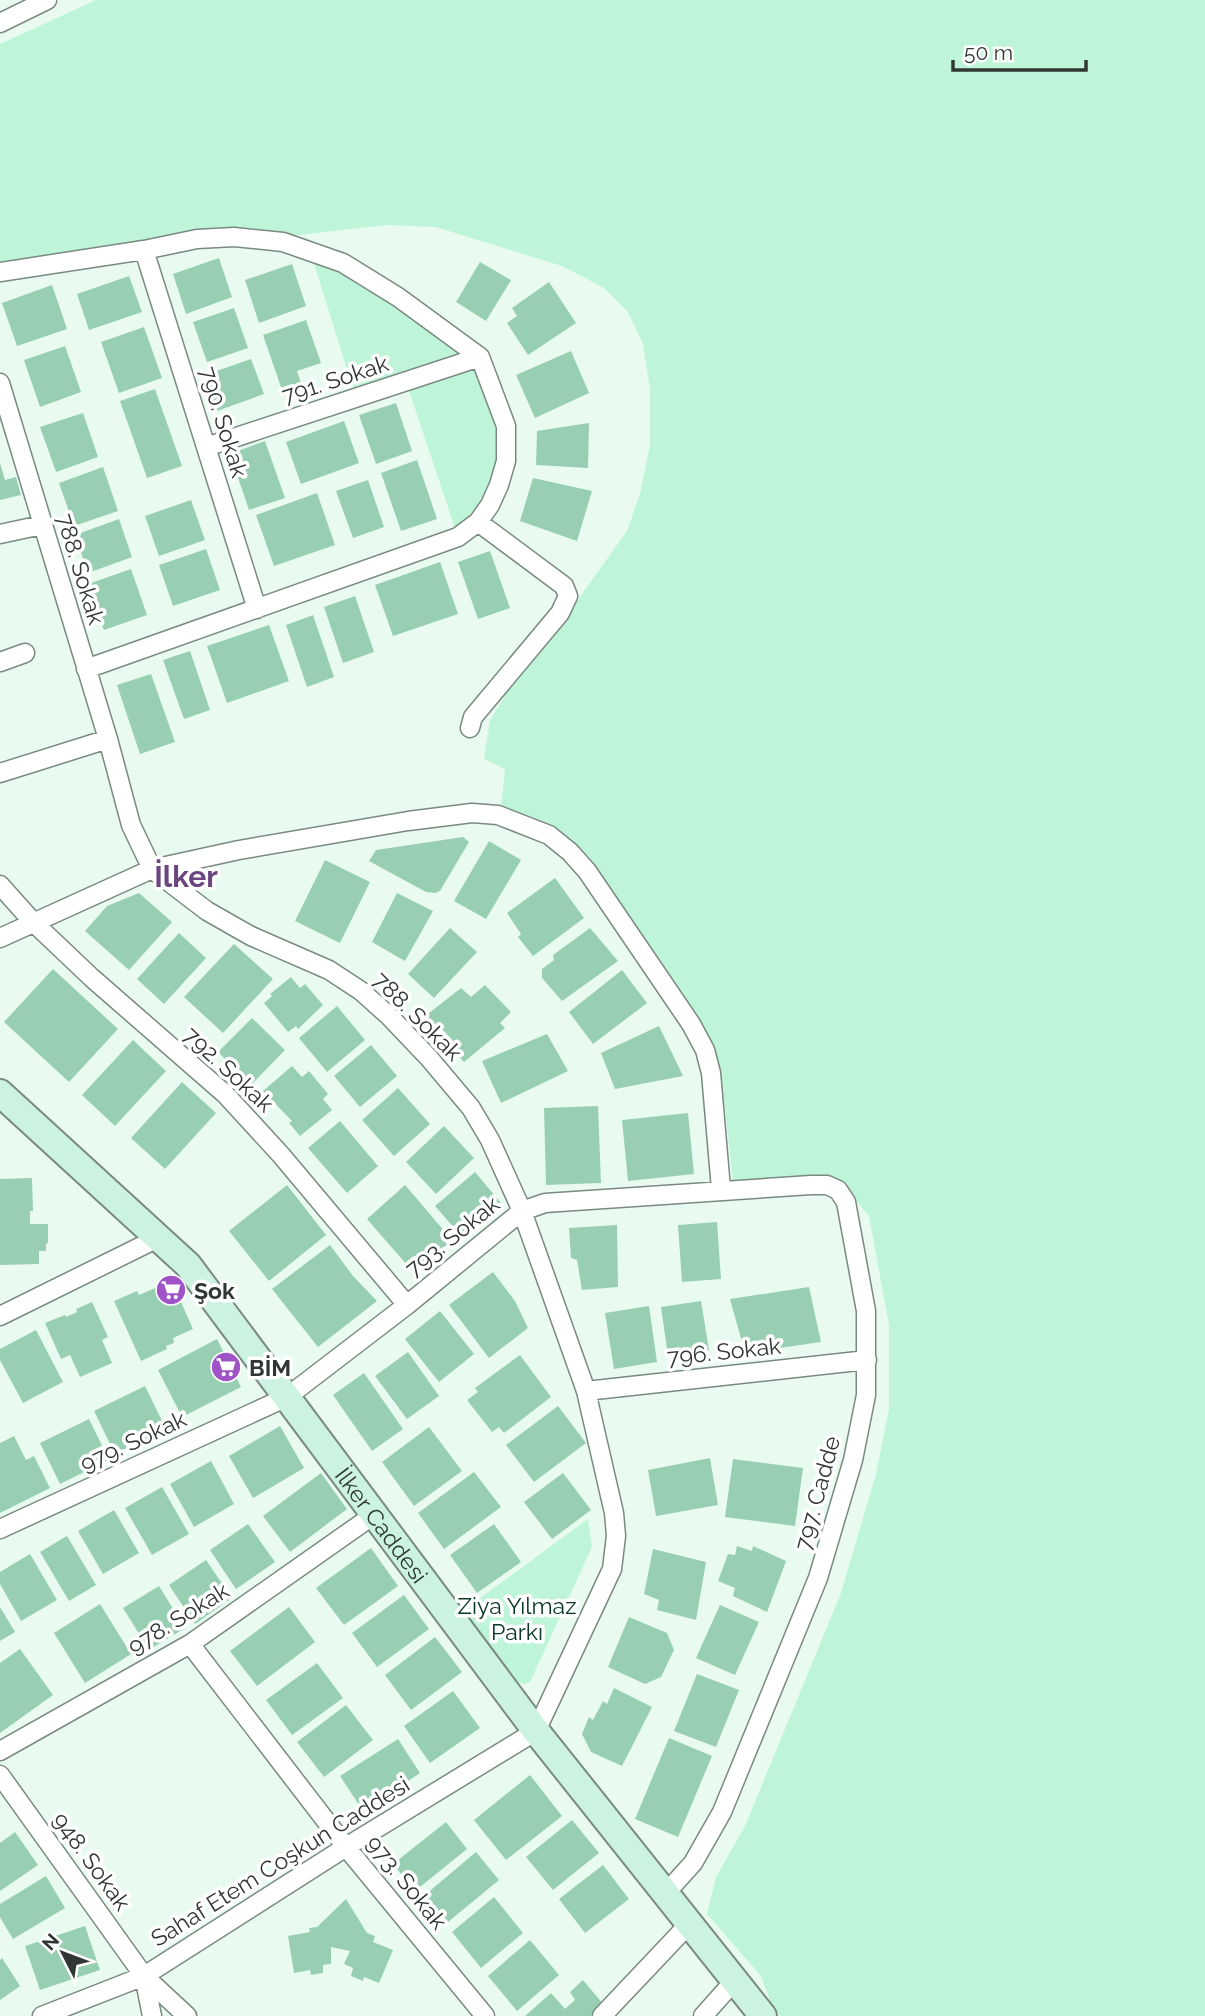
<svg xmlns="http://www.w3.org/2000/svg" width="1205" height="2016" font-family="Raleway,sans-serif">
<style>
.green{fill:#bef5d8}
.building{fill:#98cfb3}
.lines{fill:none;stroke-linecap:round;stroke-linejoin:round}
.street-casing{stroke:#7a8981;stroke-width:21}
.secondary-casing{stroke:#7a8981;stroke-width:30}
.street{stroke:#fff;stroke-width:18}
.secondary{stroke:#ccf2e1;stroke-width:26}
.labels{text-anchor:middle;dominant-baseline:central;stroke-width:7;stroke-linejoin:round;paint-order:stroke}
.street-label{font-size:23px;fill:#303733;stroke:#fff}
.poi-label{font-size:23px;font-weight:bold;fill:#303733;stroke:#fff;text-anchor:start}
.park-label{font-size:23px;fill:#083724;stroke:#fff}
.district-label{font-size:30px;font-weight:bold;fill:#6a457f;stroke:#fff}
</style>
<rect width="100%" height="100%" fill="#e9fbf1"/>
<path class="green" d="M96,0H1205V2016H780L771,2003L761,1976L707,1914L716,1877L745,1826L841,1593L876,1474L889,1409V1325L869,1216L848,1191L734,1192L725,1108L710,1046L591,868L501,807L505,769L484,759L490,720L508,691L577,601L627,531L640,494L650,445V389L643,344L628,312L604,288L562,266L436,227L387,225L0,269V44Z
M310,251L480,357L506,426L499,485L458,537L406,382L356,398Z
M588,1519L592,1547L530,1682L524,1684L514,1681L464,1610Z"/>
<path class="building" d="M219,258L232,297L186,314L173,274Z
M480,262L511,280L486,321L456,302Z
M292,264L306,306L259,323L245,280Z
M129,276L142,312L89,330L77,294Z
M549,282L576,323L528,355L507,323L517,316L512,308Z
M52,285L67,329L17,346L2,303Z
M234,308L248,348L207,362L193,322Z
M306,320L321,363L297,371L301,383L282,390L263,335Z
M144,327L162,378L119,393L101,342Z
M65,346L81,392L40,407L24,360Z
M571,351L589,393L535,418L516,375Z
M251,359L264,394L217,411L205,375Z
M155,389L182,466L147,478L120,401Z
M396,403L412,451L376,464L359,415Z
M83,413L98,457L56,472L40,427Z
M344,421L359,463L301,484L286,442Z
M589,423L588,468L536,465L537,431Z
M265,441L285,498L249,510L230,454Z
M417,460L437,519L401,531L381,473Z
M0,463L5,480L16,477L21,495L0,500Z
M103,467L118,511L74,526L59,483Z
M533,478L592,491L577,541L520,521Z
M368,480L384,527L353,538L336,491Z
M317,493L335,545L274,566L256,515Z
M191,500L205,540L159,556L145,516Z
M119,519L132,557L88,573L75,535Z
M206,549L220,590L173,606L159,565Z
M490,551L510,608L478,619L458,562Z
M440,562L458,614L393,636L375,585Z
M131,569L147,615L104,630L88,584Z
M355,596L374,652L343,663L324,607Z
M313,615L334,677L307,687L286,625Z
M269,625L289,681L227,703L207,646Z
M190,651L210,710L184,719L163,660Z
M151,674L175,742L140,754L117,685Z
M463,837L469,842L440,891L435,893L426,892L369,861L376,850Z
M489,841L521,860L486,919L454,901Z
M325,860L370,882L340,943L295,921Z
M555,878L584,918L533,956L518,937L521,934L507,913Z
M139,893L172,922L129,970L85,931L107,906Z
M397,893L433,911L405,961L372,942Z
M450,928L477,952L434,998L408,974Z
M590,928L618,961L562,1001L542,978V969L554,960L553,955Z
M179,933L206,958L164,1004L137,979Z
M234,944L273,979L223,1033L184,997Z
M53,969L118,1029L69,1082L4,1022Z
M622,970L647,1003L593,1044L569,1012Z
M291,977L300,988L305,984L323,1005L298,1029L296,1026L288,1032L264,1003L272,996L270,994Z
M485,985L511,1012L500,1023L505,1028L464,1062L453,1050L457,1045L441,1028L437,1031L424,1017L461,988L471,997Z
M337,1006L365,1040L327,1072L299,1038Z
M252,1018L285,1050L251,1085L218,1052Z
M659,1026L683,1076L615,1089L601,1053Z
M547,1034L568,1071L501,1103L482,1061Z
M133,1040L166,1071L115,1126L82,1095Z
M371,1045L397,1076L360,1107L334,1076Z
M292,1066L302,1077L309,1071L328,1094L323,1099L332,1110L300,1136L289,1123L292,1121L263,1091Z
M182,1082L216,1113L165,1169L131,1138Z
M398,1088L430,1124L394,1156L362,1120Z
M598,1106L601,1183L546,1185L544,1108Z
M688,1113L694,1174L628,1181L622,1120Z
M340,1121L378,1166L347,1193L308,1148Z
M444,1126L474,1158L436,1194L406,1162Z
M475,1172L501,1203L462,1237L435,1206Z
M32,1178L33,1211H30V1224H48V1243L46,1244V1251H39V1264L0,1265V1179Z
M287,1185L326,1235L269,1281L229,1231Z
M405,1185L452,1240L414,1273L367,1219Z
M717,1222L721,1279L682,1282L678,1225Z
M617,1225L618,1287L582,1290L577,1260L571,1258L569,1228Z
M330,1245L353,1276L377,1301L318,1347L272,1289Z
M493,1272L515,1301L528,1328L489,1358L449,1305Z
M809,1287L821,1342L745,1353L730,1299Z
M155,1288L160,1298L176,1291L193,1329L173,1338L174,1343L166,1346L167,1349L141,1361L114,1301L137,1291L139,1295Z
M701,1301L709,1350L668,1356L661,1307Z
M92,1302L108,1337L102,1340L112,1363L80,1377L70,1355L61,1359L45,1323L65,1315L66,1317L77,1312L76,1309Z
M649,1306L657,1362L614,1369L605,1313Z
M440,1311L474,1354L439,1382L405,1339Z
M36,1330L63,1382L23,1403L0,1360V1349Z
M217,1339L241,1387L182,1417L158,1370Z
M408,1352L439,1396L407,1419L375,1376Z
M520,1355L551,1397L504,1433L499,1427L492,1432L467,1400L478,1392L475,1388Z
M364,1373L403,1429L372,1451L333,1395Z
M145,1386L166,1429L115,1454L94,1411Z
M558,1406L586,1443L534,1482L506,1445Z
M89,1419L109,1460L60,1484L40,1443Z
M280,1426L304,1468L253,1498L229,1456Z
M429,1427L462,1471L414,1506L382,1462Z
M14,1436L26,1460L34,1456L50,1488L0,1513V1443Z
M710,1458L718,1505L656,1516L648,1470Z
M733,1459L803,1468L795,1526L725,1517Z
M211,1461L234,1504L194,1527L170,1484Z
M474,1472L501,1507L444,1549L418,1513Z
M321,1473L347,1509L290,1552L263,1516Z
M563,1473L591,1510L552,1539L524,1502Z
M162,1487L189,1534L152,1555L125,1508Z
M114,1510L139,1553L103,1574L78,1531Z
M248,1524L275,1562L236,1589L210,1550Z
M494,1524L521,1562L477,1593L450,1555Z
M67,1536L96,1585L69,1601L40,1552Z
M737,1546L752,1551L753,1546L786,1561L767,1612L733,1596L735,1588L718,1581L728,1554L735,1555Z
M371,1548L398,1586L344,1625L316,1588Z
M653,1549L706,1562L696,1620L657,1610L659,1600L644,1594Z
M30,1554L57,1600L21,1621L0,1584V1572Z
M206,1560L232,1598L195,1624L169,1585Z
M159,1586L185,1628L149,1650L123,1608Z
M404,1595L429,1629L377,1667L352,1633Z
M100,1604L131,1654L85,1683L54,1633Z
M720,1605L759,1622L735,1675L696,1658Z
M0,1607L15,1632L0,1641Z
M289,1607L315,1642L257,1686L230,1651Z
M629,1617L667,1633L674,1650L661,1677L645,1684L608,1667Z
M435,1637L462,1672L411,1710L385,1675Z
M20,1649L53,1695L0,1733V1663Z
M317,1663L343,1698L292,1735L266,1700Z
M697,1674L739,1690L716,1747L674,1731Z
M614,1688L652,1707L622,1766L591,1752L582,1734L589,1717L593,1720L603,1701L607,1704Z
M453,1691L480,1728L430,1763L404,1726Z
M346,1705L373,1740L324,1777L297,1742Z
M669,1738L712,1756L678,1837L635,1819Z
M398,1739L420,1773L363,1811L340,1776Z
M530,1775L562,1816L506,1860L474,1820Z
M572,1820L599,1853L553,1890L526,1857Z
M446,1822L467,1849L415,1891L393,1864Z
M15,1832L38,1865L0,1891V1843Z
M476,1852L499,1880L448,1922L425,1895Z
M603,1865L629,1899L585,1933L559,1899Z
M46,1876L65,1908L13,1939L0,1917V1904Z
M494,1897L523,1933L481,1968L452,1932Z
M346,1899L367,1933L375,1936L373,1942L393,1950L379,1983L364,1977L363,1981L351,1976L353,1968L344,1964L350,1951L331,1947V1964L323,1965V1973L311,1975L310,1970L294,1973L288,1936L310,1932L309,1928L317,1927Z
M85,1926L100,1970L40,1990L25,1946Z
M530,1940L559,1975L517,2011L488,1976Z
M2,1958L20,1986L0,2000V1960Z
M583,1980L604,2005L591,2016H525L551,1993L565,2009L575,2000L570,1992Z"/>
<g class="lines">
<g class="street-casing">
<path id="street" d="M0,23L47,0
M144,250L257,609
M0,272L144,250L197,239L234,237L283,242L343,263L398,297L480,357L506,426V461L499,485L490,505L478,522L458,537L86,669
M0,383L108,739L131,825L152,869L207,911L251,936L329,970L361,991L389,1016L429,1058L471,1108L490,1140L522,1211L586,1391L614,1513L616,1536L612,1569L536,1731L346,1847L144,1976L42,2016
M206,447L480,357
M0,534L42,525
M0,662L25,653
M470,728L473,717L560,613L568,596L564,586L478,522
M0,773L108,739
M0,885L33,922L92,978L225,1094L281,1155L407,1305
M0,938L152,869L239,850L408,821L472,813L498,815L549,835L570,852L587,871L691,1024L705,1050L711,1073L721,1189
M0,1316L160,1237
M586,1391L867,1360
M0,1529L287,1397L407,1305L522,1211L545,1203L811,1185H827L838,1190L846,1202L866,1311V1395L853,1460L818,1578L722,1812L693,1863L665,1894
M190,1644L346,1847L485,2016
M0,1751L190,1644L375,1514
M0,1775L144,1976L187,2016
M144,1976L152,2016
M602,2016L689,1924
M703,2016L736,1979"/>
</g>
<g class="secondary-casing">
<g id="secondary">
<path id="s1" d="M0,1093L188,1265L536,1731L763,2016"/>
</g>
</g>
<use href="#street" class="street"/>
<use href="#secondary" class="secondary"/>
</g>
<defs>
<g id="supermarket-disc" transform="scale(1.575)"><circle r="9.5" fill="#9e54c7" stroke="#fff"/><path d="M-6-5.5h2.5l.6 2H6L4.5 2H-2.5L-4.4-4H-6ZM-1.5 3.2a1.3 1.3 0 1 0 .1 0ZM3 3.2a1.3 1.3 0 1 0 .1 0Z" fill="#fff"/></g>
</defs>
<g fill-rule="evenodd">
<use href="#supermarket-disc" x="171" y="1290"/>
<use href="#supermarket-disc" x="226" y="1367"/>
</g>
<g class="labels">
<g class="street-label">
<text transform="translate(335 379) rotate(-18)">791. Sokak</text>
<text transform="translate(224 422) rotate(73)">790. Sokak</text>
<text transform="translate(81 569) rotate(73)">788. Sokak</text>
<text transform="translate(418 1016) rotate(45)">788. Sokak</text>
<text transform="translate(229 1069) rotate(43)">792. Sokak</text>
<text transform="translate(452 1236) rotate(-39)">793. Sokak</text>
<text transform="translate(724 1351) rotate(-6)">796. Sokak</text>
<text transform="translate(133 1441) rotate(-25)">979. Sokak</text>
<text transform="translate(817 1493) rotate(-75)">797. Cadde</text>
<text stroke="none"><textPath href="#s1" startOffset="579">İlker Caddesi</textPath></text>
<text transform="translate(178 1618) rotate(-32)">978. Sokak</text>
<text transform="translate(92 1861) rotate(54)">948. Sokak</text>
<text transform="translate(280 1861) rotate(-32)">Sahaf Etem Coşkun Caddesi</text>
<text transform="translate(407 1882) rotate(51)">973. Sokak</text>
</g>
<g class="poi-label">
<text x="194" y="1290">Şok</text>
<text x="249" y="1367">BİM</text>
</g>
<g class="park-label">
<text x="517" y="1605">Ziya Yılmaz<tspan x="517" dy="26">Parkı</tspan></text>
</g>
<g class="district-label">
<text x="186" y="876">İlker</text>
</g>
</g>
<g transform="translate(63 1953) rotate(312)" stroke="#ffffff" stroke-width="5" paint-order="stroke">
<path d="M0-5L12 26L0 18L-12 26Z" fill="#303733"/>
<text y="-10" font-size="19" font-weight="bold" text-anchor="middle" fill="#303733">N</text>
</g>
<path d="M953 60v10h133v-10" fill="none" stroke="#303733" stroke-width="3.5"/>
<text x="964" y="60" font-size="21" fill="#303733" stroke="#ffffff" stroke-width="5" paint-order="stroke">50 m</text>
</svg>
